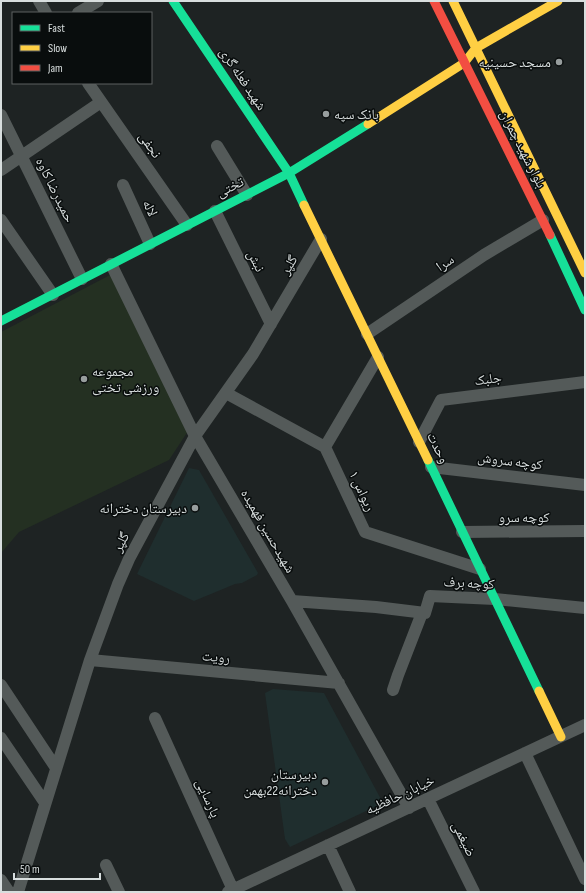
<svg xmlns="http://www.w3.org/2000/svg" width="586" height="893" font-family="'Sofia Sans Condensed','Noto Naskh Arabic',sans-serif">
<style>
.built{fill:#1f2e2e}
.green{fill:#243022}
.lines{fill:none;stroke-linecap:round;stroke-linejoin:round}
.street{stroke:#545a59;stroke-width:12}
.fast{stroke:#16e098;stroke-width:9}
.slow{stroke:#ffcf43;stroke-width:9}
.jam{stroke:#f24e42;stroke-width:9}
.poi-dot{fill:#979d9d;stroke:#090d0d;stroke-width:1.5}
.labels{text-anchor:middle;dominant-baseline:central;stroke-width:3;stroke-linejoin:round;paint-order:stroke}
.poi-label{font-size:14px;fill:#d8dede;stroke:#090d0d;text-anchor:end}
.street-label{font-size:14px;fill:#d8dede;stroke:#090d0d}
</style>
<rect width="100%" height="100%" fill="#1e2323"/>
<path class="built" d="M189,468L199,470L258,573L257,575L242,583L235,584L194,601L137,574Z
M273,689L324,693L383,803L290,847L285,839L265,693Z"/>
<path class="green" d="M112,274L192,425L169,460L19,532L1,553V332Z"/>
<g class="lines">
<path class="street" d="M39,1L46,13
M78,13L98,1
M88,83L187,225
M1,115L82,279
M217,146L247,195
M1,170L101,102
M123,185L150,244
M215,211L271,324
M1,220L53,295
M111,264L195,436L292,601L409,808
M367,334L484,255L543,220
M378,357L325,447L365,532L480,569
M226,393L325,447
M419,442L441,400L585,382
M431,467L585,485
M462,532L585,531
M292,601L376,607L425,613L430,596L495,599L585,608
M90,660L339,683
M1,685L56,768
M393,690L398,675L422,613
M155,718L234,892
M1,738L45,803
M525,753L585,879
M428,799L474,892
M328,845L350,892
M106,865L119,892
M1,880L9,892
M18,892L90,660L118,584L129,559L195,436L253,354L321,239
M228,892L585,725"/>
<path class="fast" d="M173,1L289,173L304,205
M550,235L585,310
M1,321L289,173L368,124
M428,460L539,691"/>
<path class="slow" d="M453,1L585,273
M368,124L464,63L476,48L558,1
M304,205L428,460
M539,691L561,737"/>
<path class="jam" d="M434,1L550,235"/>
</g>
<g class="poi-dot">
<circle cx="559" cy="62" r="4"/>
<circle cx="326" cy="114" r="4"/>
<circle cx="84" cy="379" r="4"/>
<circle cx="195" cy="508" r="4"/>
<circle cx="325" cy="782" r="4"/>
</g>
<g class="labels">
<g class="poi-label">
<text x="551" y="62">مسجد حسینیه</text>
<text x="334" y="114" text-anchor="start">بانک سپه</text>
<text x="92" y="371" text-anchor="start">مجموعه<tspan x="92" dy="16">ورزشی تختی</tspan></text>
<text x="187" y="508">دبیرستان دخترانه</text>
<text x="317" y="774">دبیرستان<tspan x="317" dy="16">دخترانه22بهمن</tspan></text>
</g>
<g class="street-label">
<text transform="translate(243 79) rotate(56)">شهید فعله گری</text>
<text transform="translate(150 145) rotate(55)">نجفی</text>
<text transform="translate(523 149) rotate(63)">بلوار شهید چمران</text>
<text transform="translate(230 187) rotate(-27)">تختی</text>
<text transform="translate(55 190) rotate(64)">حمیدرضا کاوه</text>
<text transform="translate(150 208) rotate(65)">لاله</text>
<text transform="translate(256 261) rotate(64)">نبش</text>
<text transform="translate(445 263) rotate(-34)">سرا</text>
<text transform="translate(289 265) rotate(-59)">گلپر</text>
<text transform="translate(488 379) rotate(-7)">جلبک</text>
<text transform="translate(438 448) rotate(64)">وحدت</text>
<text transform="translate(510 461) rotate(7)">کوچه سروش</text>
<text transform="translate(362 491) rotate(65)">ریواس ۱</text>
<text x="524" y="517">کوچه سرو</text>
<text transform="translate(268 531) rotate(60)">شهیدحسین فهمیده</text>
<text transform="translate(121 542) rotate(-62)">گلپر</text>
<text transform="translate(469 583) rotate(3)">کوچه برف</text>
<text transform="translate(216 657) rotate(5)">رویت</text>
<text transform="translate(400 795) rotate(-25)">خیابان حافظیه</text>
<text transform="translate(208 798) rotate(66)">پارسایی</text>
<text transform="translate(464 839) rotate(64)">ضیغمی</text>
</g>
</g>
<rect width="586" height="893" fill="none" stroke="#d8dede" stroke-width="4"/>
<rect x="12" y="12" width="140" height="72" fill="#090d0d" stroke="#5c6161"/>
<rect x="20" y="25" width="20" height="6" fill="#16e098" stroke="#5c6161"/>
<text x="48" y="32" font-size="12" fill="#d8dede">Fast</text>
<rect x="20" y="45" width="20" height="6" fill="#ffcf43" stroke="#5c6161"/>
<text x="48" y="52" font-size="12" fill="#d8dede">Slow</text>
<rect x="20" y="65" width="20" height="6" fill="#f24e42" stroke="#5c6161"/>
<text x="48" y="72" font-size="12" fill="#d8dede">Jam</text>
<path d="M14 873v6h86v-6" fill="none" stroke="#d8dede" stroke-width="2"/>
<text x="20" y="873" font-size="12" fill="#d8dede" stroke="#090d0d" stroke-width="3" paint-order="stroke">50 m</text>
</svg>
